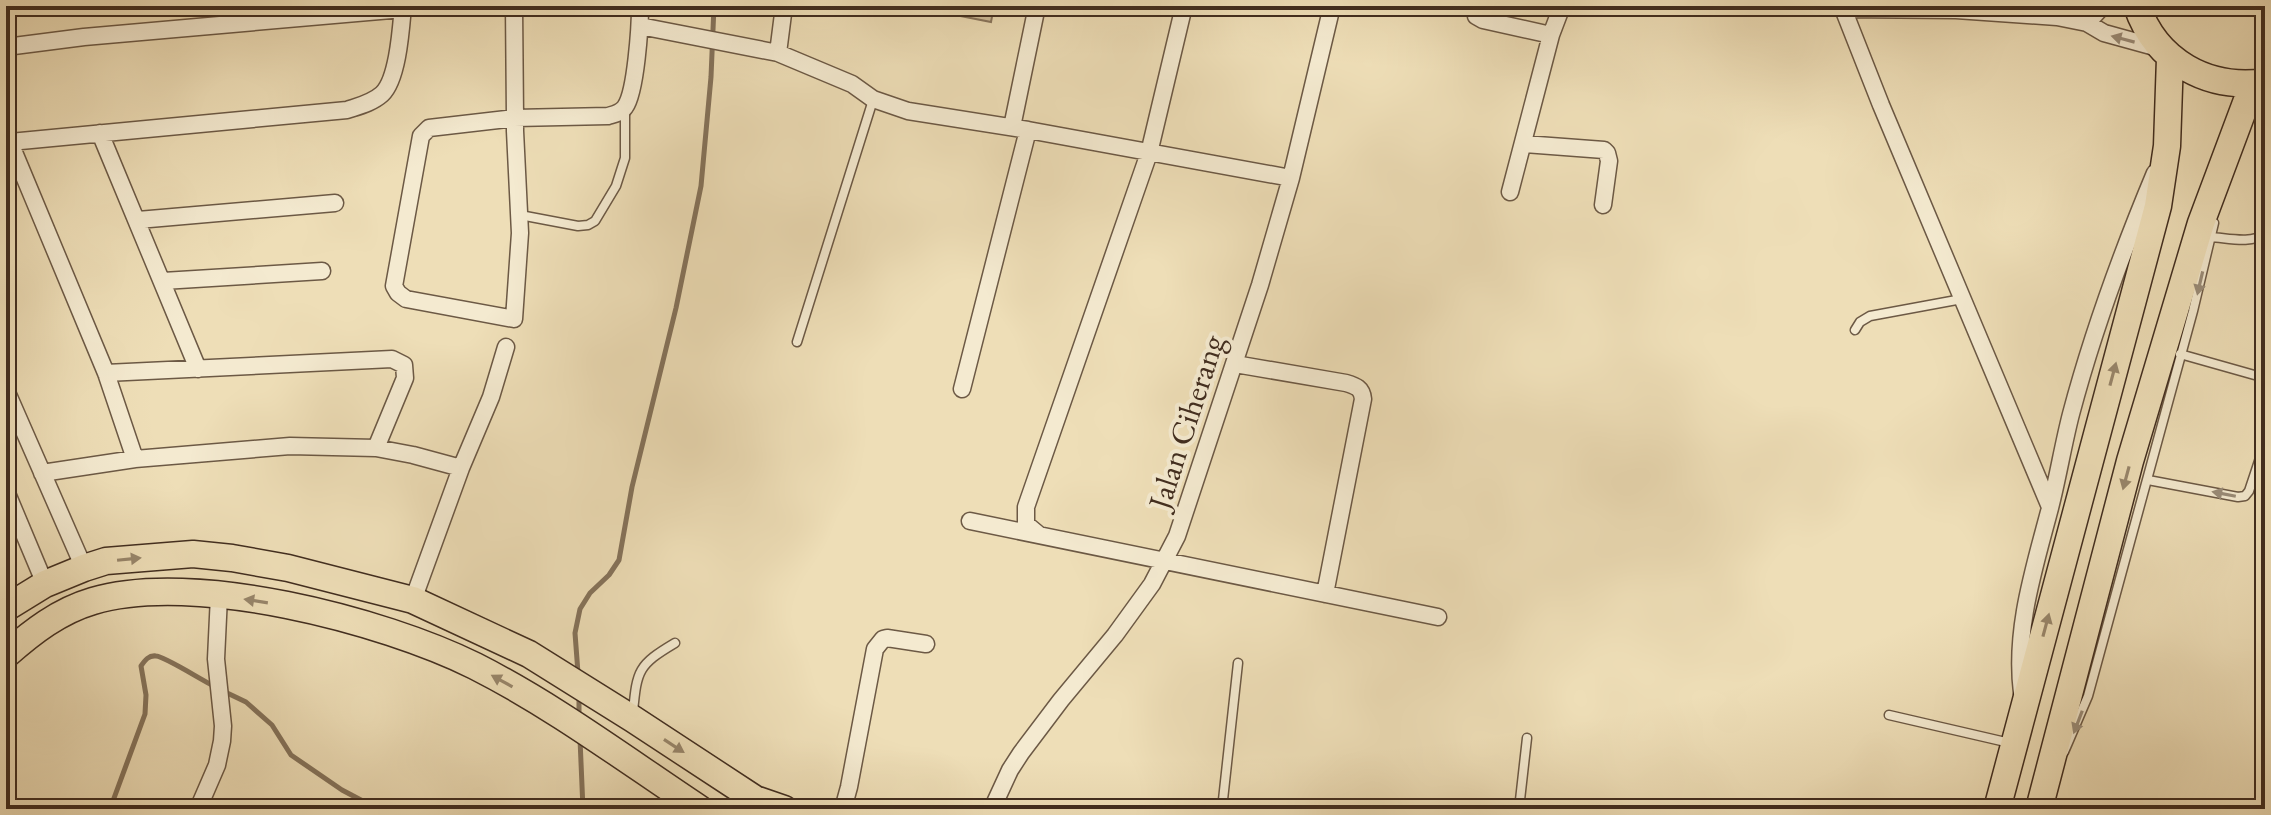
<svg xmlns="http://www.w3.org/2000/svg" width="2271" height="815" font-family="'EB Garamond',serif">
<style>
.green{fill:#d1c09d;stroke:#89765e;stroke-width:2}
.lines{fill:none;stroke-linecap:round;stroke-linejoin:round}
.stream{stroke:#85735b;stroke-width:5}
.lane-casing{stroke:#6c5945;stroke-width:11}
.street-casing{stroke:#6c5945;stroke-width:19}
.primary-casing{stroke:#412d1f;stroke-width:29}
.lane{stroke:#f4ead0;stroke-width:8}
.street{stroke:#f4ead0;stroke-width:16}
.primary{stroke:#eedeb7;stroke-width:26}
.oneway{fill:#9a8c78}
.oneway2{fill:#98866b}
.labels{text-anchor:middle;dominant-baseline:central;stroke-width:8;stroke-linejoin:round;paint-order:stroke}
.street-label{font-size:32px;fill:#412d1f;stroke:#f4ead0}
</style>
<rect width="100%" height="100%" fill="#eedeb7"/>
<filter id="stains"><feTurbulence type="fractalNoise" baseFrequency=".0025" numOctaves="4"/><feColorMatrix values="0 0 0 0 .2 0 0 0 0 .09 0 0 0 0 .02 0 0 0 .5 -.17"/></filter>
<radialGradient id="worn" r=".72"><stop offset=".6" stop-color="#630" stop-opacity="0"/><stop offset="1" stop-color="#630" stop-opacity=".3"/></radialGradient>
<path class="green" d="M910,6H994L991,22Z"/>
<g class="lines">
<path class="stream" d="M578,673L575,633L580,609L590,593L609,575L619,560L632,487L676,308L701,186L711,77L714,6
M223,691L246,702L272,725L291,755L342,790L378,809
M579,695V717
M580,739L583,809
M110,809L145,714L146,695L141,666C145,660 149,655 156,656C164,656 203,681 214,686"/>
<g class="lane-casing">
<path id="lane" d="M520,215L578,226L588,225L595,221L616,186L625,158V107
M2211,237C2228,238 2251,244 2265,234
M1855,330L1860,322L1870,316L1962,299
M797,342L873,100
M2180,354L2265,378
M2148,480L2238,497L2245,496L2249,491L2265,443
M633,712C637,670 638,665 675,643
M1889,715L2010,743
M2064,752L2088,696L2193,311L2214,223
M1222,809L1238,663
M1519,809L1527,738"/>
</g>
<g class="street-casing">
<path id="street" d="M514,6L515,118V131L520,233L514,319L406,299L398,293L394,286L421,136L429,128L515,118L608,116C615,114 621,113 625,107C636,92 640,26 640,6
M1475,6L1476,16L1483,20L1551,35
M1842,6L1881,105L2050,507
M1843,9L1956,10L2057,17L2087,23L2104,33L2162,49
M2087,23L2103,6
M640,26L778,53L852,84L873,99L908,111L1028,130L1291,178
M6,47L84,37L403,9
M778,53L784,6
M1012,127L1037,6
M6,133L106,373L135,459
M100,133L198,369
M10,142L347,110C359,106 372,103 382,94C398,79 401,28 403,6
M1524,144L1604,150L1607,153L1609,161L1603,205
M1510,192L1551,35L1562,6
M138,220L335,203
M163,281L322,271
M1235,364L1346,383C1356,386 1362,388 1363,399L1325,594
M106,373L392,359L404,365L405,378L376,448
M962,389L1028,130
M6,390L84,568
M42,473L135,459L290,446L376,448L413,455L461,468
M6,491L45,584
M970,521L1438,617
M1038,534L1026,524V507L1149,153L1184,6
M413,600L461,468L491,397L506,347
M2022,693C2014,630 2034,569 2050,508C2058,477 2063,445 2071,414C2093,331 2122,252 2155,173
M198,809L217,765L222,741L223,726L216,659L219,596
M843,809L849,787L875,649L883,639L887,638L926,644
M992,809L1010,770L1021,753L1061,700L1115,635L1152,584L1177,536L1260,285L1291,178L1332,6"/>
</g>
<g class="primary-casing">
<path id="primary" d="M2137,6C2156,62 2208,90 2265,82
M6,608L45,584L84,568L106,561L193,554L232,558L288,568L413,600L529,654L633,719L755,799L784,809
M6,655C32,632 59,611 93,601C194,571 382,620 475,666C554,706 626,760 700,809
M1997,809L2158,206L2167,146L2170,58
M2039,809L2130,461L2201,223L2253,84"/>
</g>
<use href="#lane" class="lane"/>
<use href="#street" class="street"/>
<use href="#primary" class="primary"/>
</g>
<defs><path id="oneway-solid" d="M-6-.8H1V-3.2L6.5 0L1 3.2V.8H-6Z" transform="scale(2)"/></defs>
<g class="oneway">
<use href="#oneway-solid" transform="translate(2123 39) rotate(-165)"/>
<use href="#oneway-solid" transform="translate(2200 283) rotate(103)"/>
<use href="#oneway-solid" transform="translate(2224 494) rotate(-169)"/>
<use href="#oneway-solid" transform="translate(2078 722) rotate(111)"/>
</g>
<g class="oneway2">
<use href="#oneway-solid" transform="translate(2113 374) rotate(-75)"/>
<use href="#oneway-solid" transform="translate(2126 478) rotate(105)"/>
<use href="#oneway-solid" transform="translate(129 559) rotate(-6)"/>
<use href="#oneway-solid" transform="translate(256 601) rotate(-171)"/>
<use href="#oneway-solid" transform="translate(2046 625) rotate(-75)"/>
<use href="#oneway-solid" transform="translate(502 681) rotate(-151)"/>
<use href="#oneway-solid" transform="translate(674 746) rotate(33)"/>
</g>
<g class="labels">
<g class="street-label">
<text transform="translate(1186 422) rotate(-72)">Jalan Ciherang</text>
</g>
</g>
<rect width="2271" height="815" fill="none" stroke="#eedeb7" stroke-width="32"/>
<rect x="8" y="8" width="2255" height="799" fill="none" stroke="#412d1f" stroke-width="4"/>
<rect x="16" y="16" width="2239" height="783" fill="none" stroke="#412d1f" stroke-width="2"/>
<rect width="100%" height="100%" filter="url(#stains)"/>
<rect width="100%" height="100%" fill="url(#worn)"/>
</svg>
